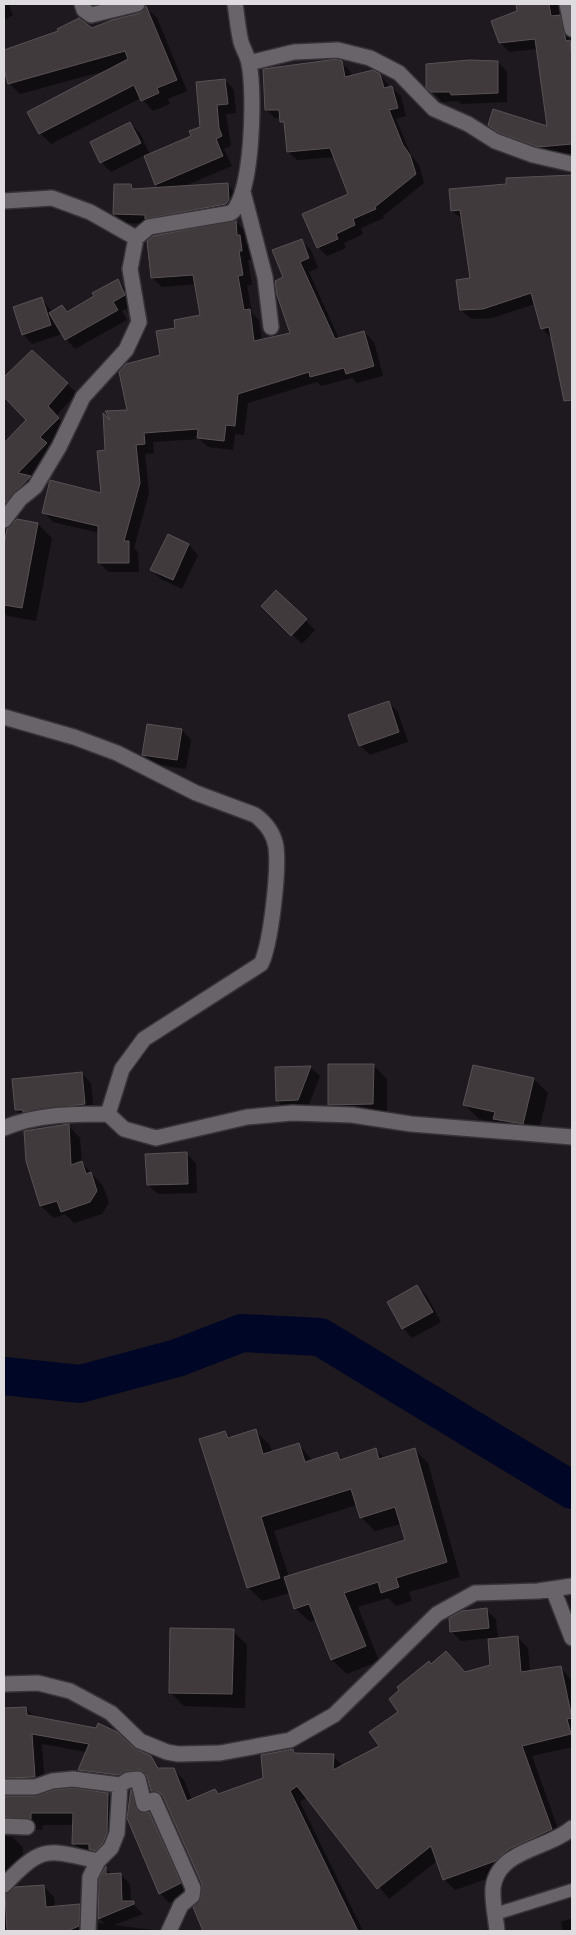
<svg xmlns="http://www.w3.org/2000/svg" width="576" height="1935" font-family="Figtree,sans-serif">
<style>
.shadow{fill:#0007;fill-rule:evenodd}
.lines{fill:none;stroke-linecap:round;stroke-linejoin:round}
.river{stroke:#000626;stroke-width:38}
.building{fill:#413a3d;stroke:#595155}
.service-casing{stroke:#373438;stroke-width:15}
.minor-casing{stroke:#373438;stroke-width:18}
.service{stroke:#69636a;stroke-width:12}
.minor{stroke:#69636a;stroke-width:15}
</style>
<rect width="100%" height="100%" fill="#1d191e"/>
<path class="shadow" d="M4,4H14L9,6L13,15L4,20Z
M518,4H572L566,15L572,39V153L548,155L498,134L489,125L549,128L538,49L509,52L500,42L519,12Z
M146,8L157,18L187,91L168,99L170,104L153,111L141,98L51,144L40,133L108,70L20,94L9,83L4,64V51L59,32L91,29L140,14Z
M341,62L350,71L352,77L379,75L388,84L389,88H392L401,96L406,116L396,119L411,155L419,165L424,183L383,216L384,218L361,228L363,234L344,243L346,248L327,256L318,247L350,194L335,157L297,160L288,152L286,126L281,118H275L266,110Z
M498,62L507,72V102L461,104L458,101L442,102L428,87Z
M225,80L234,90L236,113L226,114L231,146L224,149L232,166L182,187L227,184L237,194L238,210L152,224L124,223L114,214L130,185L135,190L160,189L156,185L145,155L111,172L101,162L130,123L140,133L150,155L193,137L201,127Z
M572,176V408L568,386L551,338L542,328L535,304L492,318L471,319L461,310L471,279L463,220L452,211L508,185V179Z
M236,222L245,231L246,243L250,246L251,260H248L252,285H247L252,313L259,320L262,341L291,333L285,278L301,240L311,250L318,268L309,272L339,339L364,332L374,342L383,376L357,383L352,378L321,386L317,382L248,403L244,435L235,434L233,450L208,447L199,439L153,442L154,453L145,454L149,493L134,548L138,552L139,572H109L99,563V533L53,522L44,512L102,494L106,451L114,425L129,411L177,329L202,316L196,284L162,287L152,278Z
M117,281L127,290L134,305L122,311L127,320L75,349L62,334L32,344L23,334L42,299L52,312L62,306L68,313Z
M32,352L77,393L56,416L68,428L48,447L55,454L32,478L40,486L19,507L4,492V455L9,451L4,445L28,420L4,395V379Z
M17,520L38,524L52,538L36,621L8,616L4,612V550L8,529Z
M168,536L189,545L198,555L182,589L161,579L152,570Z
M276,591L315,630L302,644L263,606Z
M389,703L398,712L408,742L370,755L360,745Z
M182,730L191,740L186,769L153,764L144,755Z
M373,1065L387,1079V1117L343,1118L329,1104Z
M310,1067L320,1076L307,1109L287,1110L277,1101Z
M81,1073L91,1083L94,1113L26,1119L16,1110Z
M534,1079L548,1093L537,1137L509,1133L499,1123L479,1119L465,1105Z
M68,1125L80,1138L82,1163L103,1186L109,1203L102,1214L74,1223L65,1214L54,1218L41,1206Z
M186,1153L196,1163L197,1193L158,1194L148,1185Z
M417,1287L427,1296L441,1322L412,1338L403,1328Z
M255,1431L270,1445L272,1452L298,1444L313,1461L337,1454L343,1460L376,1450L384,1458L414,1449L428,1463L460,1577L409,1592L412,1601L396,1606L388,1598L358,1607L379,1661L347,1674L332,1660L316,1620L310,1622L295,1608L290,1593L262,1601L248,1587L225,1432L231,1438ZM357,1505L361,1517L375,1531L401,1524L406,1541L289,1577L274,1531Z
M486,1610L496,1619L498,1639L518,1638L528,1648L530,1672L561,1668L572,1681V1747L532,1756L562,1840L520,1860L506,1872L455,1890L444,1879L438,1860L389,1899L307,1797L300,1802L363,1931H204L195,1907L202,1898L203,1884L166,1802H163L152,1791L149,1780H90L79,1770L87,1752L42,1744L45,1787L7,1793L5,1798L107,1794L119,1806V1845L115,1855L107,1862L85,1855L73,1843L74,1825H43L42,1830L4,1825V1709L26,1708L35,1718L150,1757L162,1769H173L184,1780L192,1800L215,1790L220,1795L264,1779L293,1750L297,1754L333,1756L343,1766L381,1746L400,1713L432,1666L465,1674L491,1666L489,1638L461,1641L451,1631Z
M233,1631L247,1645L245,1708L184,1706L170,1692Z
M132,1792L140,1800L144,1814L149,1813L158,1823L189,1895L169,1903L160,1893Z
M4,1836L13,1837L23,1848L21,1876L5,1893L6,1896L44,1887L54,1897L55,1908L79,1906L90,1916L89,1931H4Z
M106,1869L112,1875H121L130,1884L131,1902L143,1914L114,1925L160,1931H98L99,1923L105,1924L99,1918L101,1880Z
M572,1918V1931H563L561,1922Z"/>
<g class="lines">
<path class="river" d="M4,1376L80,1384L177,1358L242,1333L320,1337L572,1490"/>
</g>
<path class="building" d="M516,4H549L551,16L560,15L566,41L570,40L572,58V144L538,147L499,133L488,125L493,109L547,126L535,39L499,43L491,21L517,11Z
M146,6L177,80L157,88L159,93L141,101L134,85L39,134L27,112L128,59L125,51L8,84L4,69V50L58,31L57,29L79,18L92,28L112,20L140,13Z
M337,59L342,61L345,77L373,70L380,74L384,88L392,86L398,108L389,110L403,145L410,155L416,174L375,207L376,209L353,219L355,225L336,234L338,239L317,248L302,214L348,194L330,148L287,152L284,122H280L279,110H265L263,69Z
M469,60L498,61V93L451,95L450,92H431L426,88V64Z
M225,79L228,104L217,105L219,128L222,136L216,139L223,156L155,185L144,156L191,136L189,131L200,127L196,82Z
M130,122L141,143L100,163L90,142Z
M572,175V400L564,401L549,327L541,329L531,293L483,309L460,310L456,280L470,278L460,210L451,211L449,189L506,184V178Z
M228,183L229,200L226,204L145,219V215L113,214L114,184H131L132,189Z
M236,220L237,235H240L242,251H239L243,275L238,276L244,310L250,309L254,341L290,333L277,295L275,281L283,277L272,250L302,239L309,258L300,262L335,339L364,331L374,366L346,374L344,368L310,377L309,372L238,394L235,426L226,425L224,441L197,438L198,429L144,433L145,444L136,445L140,483L124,541H129V563H98V526L42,513L50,480L101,493L97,451L105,450L103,413L110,420L105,411L127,410L119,372L126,364L160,355L156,331L175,328L174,320L200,315L193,275L151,278L147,241L153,236Z
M118,279L125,295L113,302L118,310L65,340L49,313L62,305L67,312L94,296L92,293Z
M42,297L51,325L22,335L13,307Z
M32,350L68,383L48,406L59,418L40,437L47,443L18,473L31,476L4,504V443L26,420L4,397V377Z
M17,519L38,523L22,608L4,605V544L7,529Z
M168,534L189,544L173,580L150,570Z
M276,590L307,619L291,636L261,606Z
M389,701L399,732L359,746L348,715Z
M147,724L182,729L177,760L142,755Z
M328,1064H374L373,1104L328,1105Z
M473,1065L534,1078L523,1124L493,1119L495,1112L463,1105Z
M311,1066L298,1100L276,1101L275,1067Z
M82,1072L85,1104L23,1112V1110H15L12,1079Z
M69,1124L71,1165L82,1161L86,1174L91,1172L97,1191L90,1202L61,1212L57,1201L40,1206L26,1161L24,1131Z
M187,1152L188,1184L147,1185L145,1154Z
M417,1285L433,1312L402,1329L387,1302Z
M256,1429L263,1454L299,1443L305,1462L337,1452L340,1460L376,1448L379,1459L415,1448L447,1562L396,1578L399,1587L381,1593L378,1582L344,1593L366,1646L331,1660L309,1604L294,1609L284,1577L405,1540L395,1507L360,1518L351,1489L261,1517L280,1578L247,1588L199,1439L225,1431L228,1438Z
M487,1608L489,1628L450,1632L449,1618L462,1611Z
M170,1628L234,1629L232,1694L169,1693Z
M518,1636L521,1672L561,1666L572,1718L567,1719L571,1734L522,1746L552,1829L509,1849L495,1861L443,1880L431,1846L377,1889L297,1786L290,1791L358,1931H203L193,1907L201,1898L202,1884L163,1796L159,1792L151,1791L147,1776L141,1770L127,1771L118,1775L78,1770L89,1744L32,1734L35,1777L4,1778V1708L26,1707L27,1715L96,1728L98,1723L117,1732L134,1748L151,1756L158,1768H174L187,1801L215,1789L218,1794L263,1778L261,1755L293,1749L294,1753L334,1754L333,1770L379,1746L369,1732L398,1712L389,1699L399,1690L397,1687L429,1661L431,1664L446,1651L465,1672L490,1665L488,1639Z
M73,1788L108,1793L107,1833L103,1843L95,1851L89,1849V1844H72L73,1813H31V1819L4,1817V1796H35L54,1790Z
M131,1789L137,1810L143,1813L149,1812L181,1883L159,1894L127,1818Z
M106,1866V1874L121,1873L122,1901H134V1904L98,1919L99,1879Z
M44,1885L46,1907L80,1904L79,1926L67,1931H7L5,1894L15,1887Z"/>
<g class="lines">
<g class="service-casing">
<path id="service" d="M495,1914L572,1890"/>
</g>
<g class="minor-casing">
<path id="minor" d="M82,4L84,10L91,15L137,4
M567,4L572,29
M249,63L294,52L338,50L370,58L399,73L434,109L468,124L495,141L533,155L572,164
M243,192L265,277L271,327
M4,201L52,198L90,212L136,238
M4,520L20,499L35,487L59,447L83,397L126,350L139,322L130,269L136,238L149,227L231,213C253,197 255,91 249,64C248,56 243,49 241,42C238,30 237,16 235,4
M4,717L74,737L117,753L196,793L255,815C266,823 274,834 276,847C279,870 271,944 261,964L144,1039L122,1069L108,1114L124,1129L156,1138L247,1117L292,1113L352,1115L411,1124L572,1137
M4,1128C37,1114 72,1114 108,1114
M553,1589L572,1638
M4,1684L38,1683L70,1691L111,1713L140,1741L167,1752L178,1754L220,1753L290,1740L334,1715L437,1614L475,1593L538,1591L572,1586
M4,1787H35L52,1781L73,1779L120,1785
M4,1826L27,1827
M4,1885C43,1845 45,1849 98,1861
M88,1931L90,1877L98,1861L111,1848L117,1833L120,1785L128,1780L138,1779L144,1804L154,1800L193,1888L192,1896L181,1905L169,1931
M497,1931C496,1918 492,1902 493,1888C498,1849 547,1850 572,1828"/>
</g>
<use href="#service" class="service"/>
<use href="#minor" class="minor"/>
</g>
<rect width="576" height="1935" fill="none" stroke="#dfdce0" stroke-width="10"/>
</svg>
